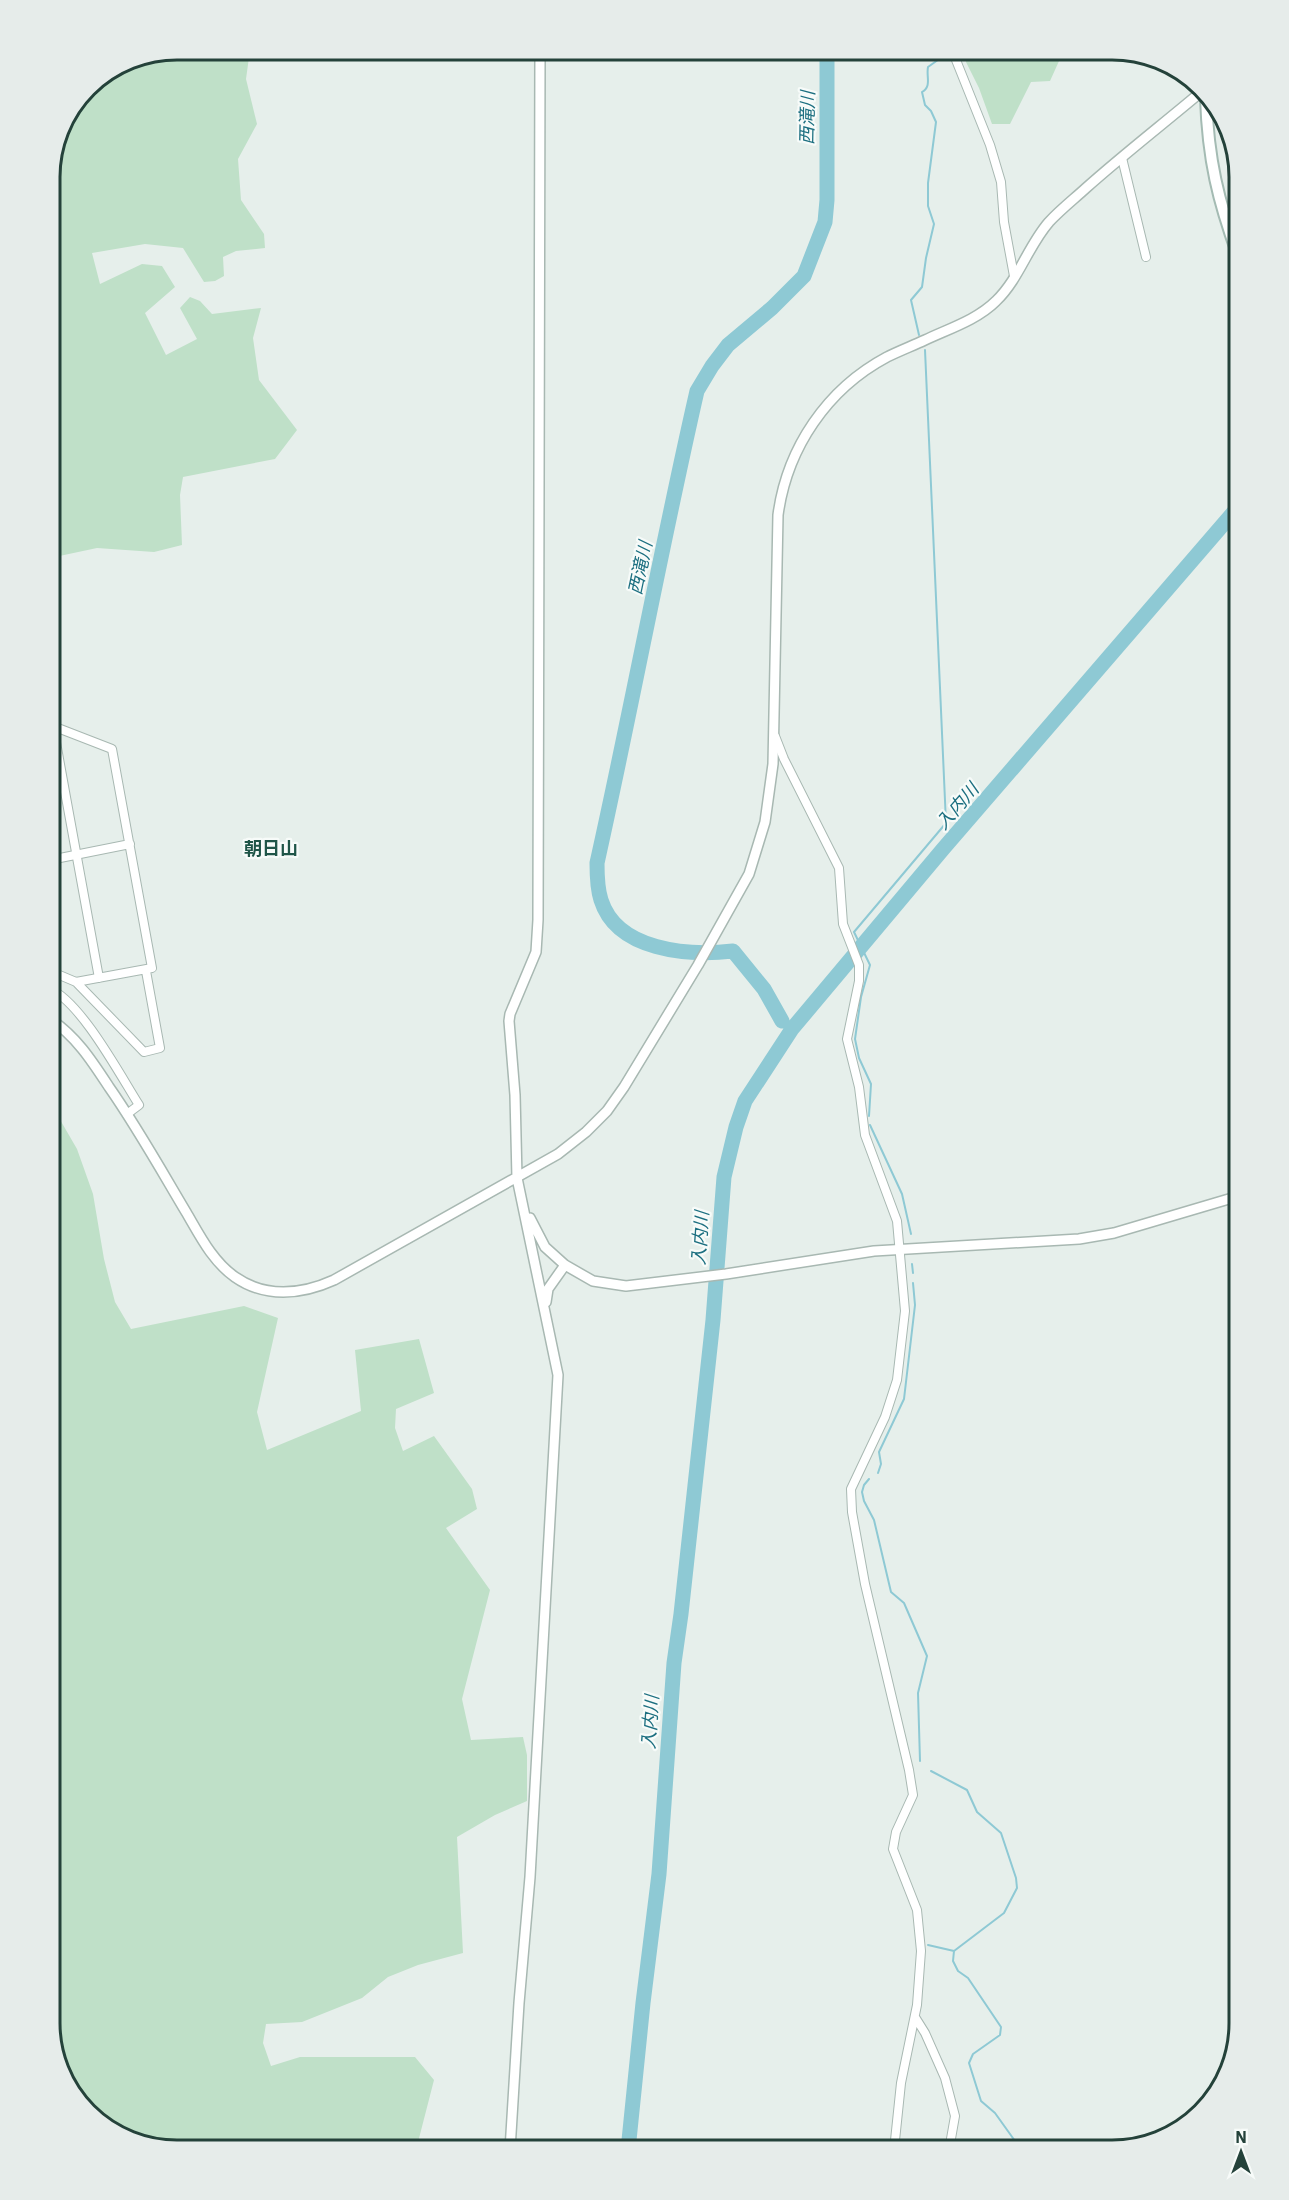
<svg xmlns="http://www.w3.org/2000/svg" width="1289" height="2200" font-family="'IBM Plex Sans','Noto Sans JP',sans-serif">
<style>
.green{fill:#bfe0c8}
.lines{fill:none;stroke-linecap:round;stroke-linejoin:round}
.stream{stroke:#8ec9d4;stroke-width:2}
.river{stroke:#8ec9d4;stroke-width:15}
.minor-casing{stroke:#a8b8b2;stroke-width:10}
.tertiary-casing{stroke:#a8b8b2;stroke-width:12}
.secondary-casing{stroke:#a4bbb3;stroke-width:14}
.minor{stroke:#fff;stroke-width:8}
.tertiary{stroke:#fff;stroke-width:9}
.secondary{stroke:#fff;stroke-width:10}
.labels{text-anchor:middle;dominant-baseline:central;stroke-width:4.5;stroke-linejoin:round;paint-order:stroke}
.water-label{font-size:18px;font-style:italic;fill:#1c6f80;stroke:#f7fbf9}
.neighbourhood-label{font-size:18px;font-weight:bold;fill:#1f5548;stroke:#f7fbf9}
.rim{fill:none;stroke:#24423a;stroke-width:3}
</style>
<rect width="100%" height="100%" fill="#e6efeb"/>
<path class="green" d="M177,50H250L246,79L257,124L238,159L241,200L264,234L265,248L236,251L223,257L224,276L215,281L204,282L183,248L145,244L92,253L100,284L142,264L162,266L175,287L145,313L166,355L197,339L180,308L190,297L200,301L212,314L261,308L253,338L259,380L297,430L275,459L183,477L180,495L182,545L154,552L97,548L50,558V169L59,128L87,87L128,59Z
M965,50H1064L1050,81L1031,82L1010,124H992L979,88L966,62Z
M50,1108L55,1111L77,1149L93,1194L104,1259L115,1302L131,1329L244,1306L278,1318L257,1412L267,1450L361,1411L355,1350L419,1339L434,1393L396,1409L395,1428L403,1451L434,1436L472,1489L477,1509L446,1528L490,1590L462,1699L471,1740L523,1737L527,1755V1801L495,1815L457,1837L463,1953L418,1965L388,1977L362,1998L302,2022L266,2024L263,2043L271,2066L300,2057H415L434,2080L416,2150H169L106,2129L62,2079L50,2023Z"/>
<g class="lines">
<path class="stream" d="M919,335L911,300L922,287L926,258L934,224L928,206V183L936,122L931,111L925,105L922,92C932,86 926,77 928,67L942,57
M869,1116L871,1084L859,1058L855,1039L861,997L870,965L854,932L946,823L925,350
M870,1125L902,1194L911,1234
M912,1264L913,1273
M878,1473L881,1464L879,1452L904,1399L915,1305L913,1283
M869,1479L864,1485L862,1492L864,1501L874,1520L891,1592L904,1603L927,1656L918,1693L920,1761
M928,1945L954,1951L1004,1913L1017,1888L1016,1878L1001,1833L977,1812L967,1790L931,1771
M954,1951L953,1961L958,1971L968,1978L1001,2027L1000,2035L973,2054L969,2063L981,2101L995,2113L1015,2141L1017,2150"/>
<path class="river" d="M782,1021L764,989L733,951C688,956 617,951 601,900C597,888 597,875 597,863C632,706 661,548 697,391L712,366L728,345L772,308L804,276L825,222L827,200V50
M628,2150L643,2003L659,1874L674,1663L681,1614L713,1320L724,1177L736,1127L745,1101L792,1029L943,849L1239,506"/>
<g class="minor-casing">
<path id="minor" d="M952,50L990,145L1001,182L1004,222L1014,276
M1122,158L1146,257
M50,725L112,749L152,968L76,982
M53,726L99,978
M775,736L784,759L839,868L843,924L859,965V981L847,1039L859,1087L865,1135L897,1221L905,1311L897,1380L885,1417L851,1489L852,1512L865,1584L909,1770L913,1795L896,1832L893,1849L917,1910L921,1951L917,2005L901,2083L894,2150
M50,860L130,844
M50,971L76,982L144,1052L160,1048L146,971
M50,989C81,1002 120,1075 139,1105L127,1114
M915,2017L925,2033L945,2078L955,2116L949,2150"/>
</g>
<g class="tertiary-casing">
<path id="tertiary" d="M50,1019C76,1036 92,1061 109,1087C137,1127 161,1170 186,1212C199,1234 212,1261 235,1277C265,1298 301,1295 334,1280L558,1154L586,1132L607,1111L624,1087L698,965L749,874L765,822L773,764L778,515C787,448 827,389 887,357C899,351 912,346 925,340C948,329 977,320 996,301C1019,279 1028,246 1049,222C1060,210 1074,199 1086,188C1123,155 1163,124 1201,92
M530,1218L545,1247L565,1265L593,1281L626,1286L726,1274L874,1251L1079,1239L1114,1233L1239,1196
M546,1302L548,1289L565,1265
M510,2150L519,2003L530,1877L558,1375L517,1178L515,1095L509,1021L510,1014L536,952L538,920L540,50"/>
</g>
<g class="secondary-casing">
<path id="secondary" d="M1206,98C1208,159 1218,201 1239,258"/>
</g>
<use href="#minor" class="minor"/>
<use href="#tertiary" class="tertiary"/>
<use href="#secondary" class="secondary"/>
</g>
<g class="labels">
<g class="water-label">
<text transform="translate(807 118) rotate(-89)">西滝川</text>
<text transform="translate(640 568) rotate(-78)">西滝川</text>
<text transform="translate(957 806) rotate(-49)">入内川</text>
<text transform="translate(700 1238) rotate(-86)">入内川</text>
<text transform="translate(650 1722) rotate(-86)">入内川</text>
</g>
<g class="neighbourhood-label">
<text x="271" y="848">朝日山</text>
</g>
</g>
<path d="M0 0H1289V2200H0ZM177 60H1112A117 117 0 0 1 1229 177V2023A117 117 0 0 1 1112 2140H177A117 117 0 0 1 60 2023V177A117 117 0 0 1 177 60Z" fill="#e6ecea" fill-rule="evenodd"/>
<path class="rim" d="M177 60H1112A117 117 0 0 1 1229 177V2023A117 117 0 0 1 1112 2140H177A117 117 0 0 1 60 2023V177A117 117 0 0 1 177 60Z"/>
<g transform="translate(1241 2152)" stroke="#f7fbf9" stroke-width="4.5" paint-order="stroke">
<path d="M0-4.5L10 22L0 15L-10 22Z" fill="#24423a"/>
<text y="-9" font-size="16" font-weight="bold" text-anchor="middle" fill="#24423a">N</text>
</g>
</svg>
